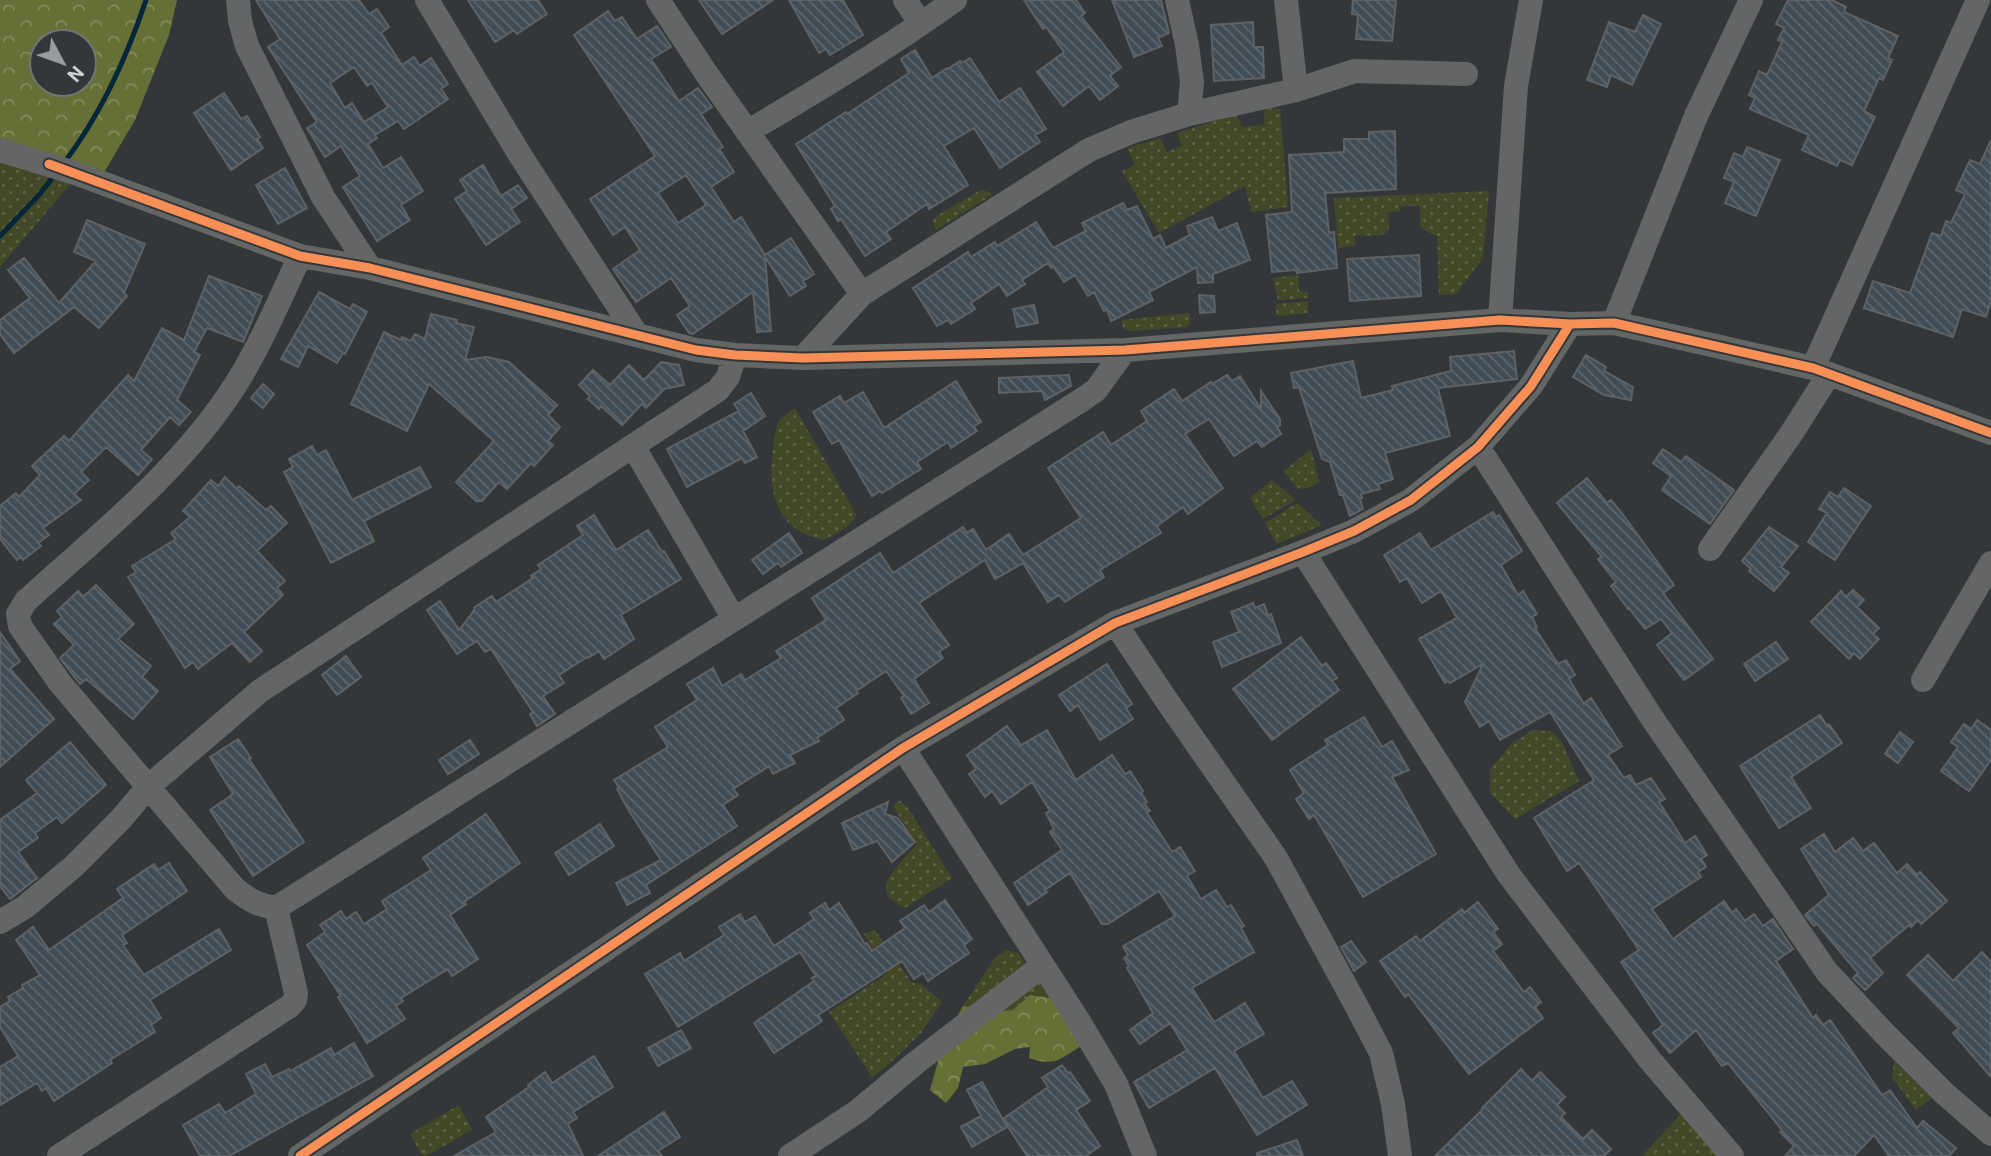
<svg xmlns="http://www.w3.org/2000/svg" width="1991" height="1156" font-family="Roboto,sans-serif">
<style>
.grass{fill:url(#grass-dots)}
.forest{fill:url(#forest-crowns);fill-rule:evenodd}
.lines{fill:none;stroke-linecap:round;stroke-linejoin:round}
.stream{stroke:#062639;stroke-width:5}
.building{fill:url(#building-back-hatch);stroke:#5f6163;stroke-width:2;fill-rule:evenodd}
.minor{stroke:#646565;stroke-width:24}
.cycleway-casing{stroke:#33373a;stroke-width:13}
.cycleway{stroke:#f78f57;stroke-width:9}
</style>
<defs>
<pattern id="grass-dots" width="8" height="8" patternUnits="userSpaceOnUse" patternTransform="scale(1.75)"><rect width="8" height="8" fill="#434926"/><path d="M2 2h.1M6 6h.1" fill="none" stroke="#5d6245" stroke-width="1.8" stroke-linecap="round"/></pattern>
<pattern id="forest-crowns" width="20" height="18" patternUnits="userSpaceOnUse" patternTransform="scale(1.75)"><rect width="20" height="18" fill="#667036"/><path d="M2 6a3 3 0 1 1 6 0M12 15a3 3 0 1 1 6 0" fill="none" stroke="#828a5c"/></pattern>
<pattern id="building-back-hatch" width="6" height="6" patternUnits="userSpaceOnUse" patternTransform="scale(1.75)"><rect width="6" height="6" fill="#404d57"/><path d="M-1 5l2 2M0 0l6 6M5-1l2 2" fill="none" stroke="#5b666e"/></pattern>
</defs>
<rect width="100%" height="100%" fill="#343739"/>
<path class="grass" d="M1265,108L1280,109L1288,207L1251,212L1245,186L1159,233L1122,171L1135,165L1127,148L1160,138L1167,152L1182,146L1177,133L1236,114L1242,127L1264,125Z
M0,159L72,182L0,267Z
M981,190L989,192L992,195L936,230L933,221L938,215Z
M1489,191L1483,258L1456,294L1439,295L1437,236L1424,230L1420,226V206H1401L1400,211L1388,212C1388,216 1390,225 1389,229C1385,239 1363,235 1355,235V245L1338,248L1334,198Z
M1298,275L1299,291L1308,292V298L1278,300L1273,278Z
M1308,301V313L1278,316L1276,313V304Z
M1190,313V324L1186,327L1131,331L1123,328L1121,320Z
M795,408L857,516L846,528L824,540C763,529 767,469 778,421Z
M1311,449L1319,482L1308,488L1298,489L1284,471Z
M1272,480L1296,500L1263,519L1250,498Z
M1297,503L1322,525L1277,544L1265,523Z
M1533,730L1550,731L1562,742L1579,781L1515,819L1490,793V770L1511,744Z
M900,801L908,808L952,878L905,908C864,891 900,865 917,844L894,808L895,803Z
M875,930L912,983L921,984L942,1002L921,1033L892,1061L872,1077L829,1012L888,973L864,934Z
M1007,950L1018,953L1050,998L1030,995L1013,1010L991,1012L963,1006L995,958Z
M1894,1061L1932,1098L1916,1110L1892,1077Z
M459,1105L472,1130L426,1156H422L410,1134Z
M1682,1113L1716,1156H1642Z"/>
<path class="forest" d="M0,0H177L169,35L135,120L102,176L43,152L0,138ZM42,42H84V84H42Z
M1030,995L1050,998L1081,1046C1061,1059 1054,1067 1029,1058L1030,1047L1015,1049L985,1064L963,1067L958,1088L946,1103L930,1090L943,1043L963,1006L991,1012L1013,1010Z"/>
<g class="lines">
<path class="stream" d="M64,163C101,114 127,57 146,0
M0,236L40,194L56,173"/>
</g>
<path class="building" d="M256,0H359L369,14L377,9L389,27L381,33L402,65L414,57L420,66L431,58L448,84L441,89L448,99L404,129L398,121L375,135L377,138L368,144L383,168L401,157L423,191L401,205L410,220L377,241L343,187L360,176L341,146L325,157L307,128L317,122L268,47L280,39ZM354,67L367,86L372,83L388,107L364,122L352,103L345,108L330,83Z
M468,0H538L547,14L517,34L514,30L495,42Z
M699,0H773L722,34Z
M789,0H843L863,35L830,55L826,49L819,53Z
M1024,0H1076L1085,13L1081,16L1121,67L1110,76L1118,86L1100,100L1089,86L1063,106L1037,72L1064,52L1046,27L1043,29Z
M1112,0H1161L1169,33L1158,38L1162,46L1134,57Z
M1353,0H1396L1392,41L1356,39L1358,15L1352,14Z
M1788,0H1832L1846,7L1844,12L1898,36L1888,58L1892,60L1883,80L1879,78L1864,111L1875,117L1852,165L1840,160L1837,166L1802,150L1809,135L1750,109L1755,98L1749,95L1759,71L1767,75L1782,42L1778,40L1784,28L1776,24Z
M608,11L615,21L622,17L637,39L657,26L671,47L651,59L679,101L698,88L712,107L701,114L723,147L719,149L734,172L711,187L734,222L741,217L765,255L791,238L814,274L803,281L806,286L790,296L765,257L771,331L757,332L753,292L693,334L689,333L677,315L690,306L671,278L636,302L613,269L640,250L625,227L613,235L590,199L655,156L574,35ZM686,175L706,205L678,223L658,193Z
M1643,15L1661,24L1632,85L1611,75L1607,87L1587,80L1609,22L1635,32Z
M1253,22L1254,47H1263L1264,78L1214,81L1211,25Z
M915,50L932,78L947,68L948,69L960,61L961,63L970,58L999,102L1020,88L1046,129L1035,135L1040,142L1000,168L974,128L944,146L968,185L929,209L927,204L886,232L891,239L865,256L841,219L838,221L831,209L835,206L796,144L846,112L847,114L909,73L901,59Z
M224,93L241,119L247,116L260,137L257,139L263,148L231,170L194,113Z
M1395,131L1396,189L1325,193L1329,233L1334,232L1337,268L1297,273L1296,270L1272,272L1266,215L1292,212L1289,155L1344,152V139H1369V132Z
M1991,140V300L1986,317L1962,309L1953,337L1864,308L1873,281L1910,293L1932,233L1941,236L1946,221L1951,223L1965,194L1956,190L1970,160L1980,164Z
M1747,147L1780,160L1756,216L1725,203L1734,182L1724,178L1734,153L1743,157Z
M483,165L501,196L518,185L527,198L511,209L520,222L486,245L455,199L467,191L460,180Z
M285,168L307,208L278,224L256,185Z
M1123,203L1127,210L1137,206L1153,239L1160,235L1166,248L1190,235L1187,226L1212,217L1218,231L1237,223L1250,260L1213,274V282L1198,283L1197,267L1149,292L1153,300L1111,321L1107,309L1104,311L1094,292L1088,296L1075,275L1064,282L1053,266L1051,268L1048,263L1022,280L1025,284L1007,296L999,284L971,303L975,309L951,324L948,320L937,326L913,288L968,252L971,257L995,242L997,246L1036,222L1053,248L1086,231L1082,223Z
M87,220L145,244L124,293L127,296L99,328L74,307L14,353L0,334V320L30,298L8,270L24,258L59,303L96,261L74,252Z
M1419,255L1421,296L1350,301L1347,259Z
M209,276L262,296L243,342L207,328L194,352L200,355L177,400L191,412L179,425L170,417L141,450L152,459L138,475L106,447L81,472L89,480L74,494L81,500L43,528L49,535L38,543L41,546L23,560L20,557L17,560L0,539V506L16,493L19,497L40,475L32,466L64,436L69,441L128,375L134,381L162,328L184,340Z
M319,292L350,309L353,304L367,312L345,354L343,353L337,363L308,346L298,367L281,359Z
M1199,295L1214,296L1215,312L1200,313Z
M1034,305L1038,323L1017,327L1013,309Z
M431,314L457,320L456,323L474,327L465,360L487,357L509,362L557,405L548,415L560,427L548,441L553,445L534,466L531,463L507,489L499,482L482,501H476L456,482L494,441L429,384L407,431L351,404L384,332L401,340L402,337L411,341L415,334L425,339Z
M1514,351L1517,379L1438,388L1450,436L1385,453L1393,479L1378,484L1380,489L1361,494L1362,498L1360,499L1363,509L1350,516L1343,495H1340L1330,462L1322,459L1299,387L1294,388L1291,373L1353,361L1361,398L1393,390L1392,386L1451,371L1450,357Z
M1586,355L1606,367L1604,371L1633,387L1631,400L1604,395L1573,377Z
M661,362L679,365L684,385L664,389L646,408L642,404L622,425L601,406L599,409L588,399L590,396L579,385L593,370L610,385L629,365L644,380Z
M1069,375L1071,386L1045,400L1042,391L999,393V378Z
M1227,375L1232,381L1240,376L1261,409V391L1280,419V425L1277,427L1281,434L1262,447L1257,441L1234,456L1209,419L1185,434L1223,488L1188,514L1183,507L1157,526L1161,533L1100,570L1104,577L1065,602L1059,595L1048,602L1023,563L995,579L985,560L919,603L949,645L939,652L943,658L914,679L929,703L911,714L901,698L904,696L886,671L856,691L858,693L836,708L844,720L817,738L819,741L790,755L795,763L773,774L769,766L733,789L738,795L723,805L737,826L646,885L650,893L627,905L616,883L661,860L629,811L617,789L619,788L614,780L668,747L655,727L697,700L687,684L713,668L722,686L741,674L745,680L781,658L776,651L826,620L812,598L880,553L893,573L963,527L967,533L973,529L986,550L1009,534L1023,555L1081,518L1048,468L1103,432L1111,445L1147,421L1141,411L1174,389L1182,401L1211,382L1212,384Z
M956,381L981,422L974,426L977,431L951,448L948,442L917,462L921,469L882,493L880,491L872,496L839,440L832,444L813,412L840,396L844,403L863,392L884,428Z
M263,384L274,394L263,408L251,398Z
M751,393L765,416L743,431L757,457L745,463L742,458L687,487L667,449L739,411L734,404Z
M312,446L317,455L326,450L352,500L420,467L431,487L364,521L374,541L331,563L284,472L293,467L289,459Z
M1663,449L1681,462L1686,456L1734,490L1710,524L1662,490L1671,476L1653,463Z
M225,477L237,489L239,486L266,510L271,506L287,523L257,551L285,581L277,588L283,595L244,632L262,651L250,662L232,643L198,669L193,662L185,668L128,577L136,572L132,566L176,539L171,533L190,517L183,511L211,480L218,486Z
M1587,478L1607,503L1611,500L1624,516L1674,585L1663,593L1713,659L1684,680L1657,645L1672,633L1661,619L1645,629L1629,608L1628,609L1611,586L1616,582L1598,559L1602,557L1557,503Z
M1844,488L1871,506L1835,560L1808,542L1827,513L1819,509L1830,492L1838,497Z
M1493,512L1496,517L1499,515L1522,551L1501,565L1518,595L1523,591L1537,614L1532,617L1537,627L1535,628L1558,664L1566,660L1575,675L1569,679L1584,704L1591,698L1622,746L1608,755L1624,778L1630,775L1636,785L1651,778L1665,799L1659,802L1685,843L1695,836L1707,855L1701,859L1706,867L1698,872L1701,877L1652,909L1673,939L1724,901L1732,913L1736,909L1745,921L1754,914L1763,926L1773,919L1793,949L1776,961L1813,1018L1816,1015L1823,1025L1830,1020L1882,1095L1890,1090L1917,1128L1923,1121L1956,1148L1949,1156H1889L1874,1135L1854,1156H1785L1794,1146L1780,1132L1782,1130L1728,1063L1722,1066L1696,1030L1670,1053L1653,1033L1663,1025L1621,962L1639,950L1579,863L1567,871L1534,818L1594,780L1550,712L1500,740L1489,721L1480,727L1465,702L1483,664L1450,683L1448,681L1445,683L1419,639L1457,618L1441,591L1422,603L1407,578L1400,582L1384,555L1420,533L1431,550Z
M594,515L616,550L648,530L662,552L664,551L681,579L621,615L634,639L604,659L599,651L588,658L587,657L559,675L564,683L543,696L555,714L537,726L530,714L533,712L491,649L485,652L477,641L457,654L427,610L440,601L459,630L473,612L475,607L492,596L496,602L533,578L531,576L541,569L538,565L583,535L577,526Z
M1769,527L1798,546L1781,567L1789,573L1774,591L1749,571L1751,569L1742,561Z
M789,533L802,553L781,567L778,563L763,574L752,560Z
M96,585L134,624L118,639L151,666L142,677L158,691L133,719L86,679L80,684L60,658L74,645L54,624L62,617L57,611L78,591L83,597Z
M1853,590L1864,600L1857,607L1879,628L1873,634L1879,639L1860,659L1854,653L1849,659L1811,622L1841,591L1846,597Z
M1253,603L1255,608L1264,604L1268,615L1271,614L1281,643L1222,667L1213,642L1239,632L1231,612Z
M0,632L20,661L10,669L54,719L0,767Z
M1301,637L1322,666L1326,663L1337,678L1332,681L1339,690L1272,740L1233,689Z
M1776,642L1788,659L1755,681L1744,664Z
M346,656L361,677L337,695L322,675Z
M1107,664L1132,704L1126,708L1133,719L1100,740L1078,705L1070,711L1059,695Z
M1820,715L1827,726L1829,724L1842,743L1791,777L1811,808L1779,828L1740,766Z
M1364,717L1382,747L1392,741L1409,770L1392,777L1436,854L1363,897L1314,815L1309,819L1296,799L1304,793L1290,770L1328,745L1325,740Z
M1977,720L1991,730V760L1969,791L1941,771L1958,747L1951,742L1964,724L1971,729Z
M1007,726L1021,745L1047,730L1076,780L1112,755L1125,774L1130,771L1143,791L1141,793L1147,802L1144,803L1150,811L1147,813L1172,852L1180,847L1195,871L1187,876L1201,899L1216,890L1227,907L1231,905L1244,926L1241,928L1254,952L1192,988L1214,1022L1245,1003L1264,1034L1234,1051L1263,1098L1292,1081L1307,1105L1257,1135L1215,1068L1149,1108L1134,1082L1187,1050L1170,1023L1140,1044L1130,1030L1153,1013L1127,968L1129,966L1124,958L1128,955L1123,946L1175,916L1159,891L1108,924H1102L1070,873L1045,890L1047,892L1028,905L1014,883L1062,850L1050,832L1054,829L1046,813L1050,811L1032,782L1001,804L992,791L985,797L969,774L976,769L967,755Z
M1900,732L1913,742L1898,763L1885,754Z
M238,739L251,758L249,759L304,842L253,876L210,810L233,794L210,757Z
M470,740L479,754L448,774L439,760Z
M70,742L106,785L62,823L57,817L35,833L38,838L18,852L37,878L10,899L0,886V820L37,793L26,780Z
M888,802L885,814L898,818L915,842L892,862L877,841L853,850L842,823Z
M486,814L520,863L464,902L466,904L450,915L478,959L452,976L448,969L401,998L403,1001L396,1006L405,1019L367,1043L338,997L341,996L307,945L325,932L320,925L341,911L346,919L356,912L364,924L387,909L382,901L431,870L423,858Z
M600,824L614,846L569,875L555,853Z
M1824,834L1835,852L1853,838L1863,851L1874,843L1897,873L1907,864L1917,875L1920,872L1947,901L1921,924L1918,920L1911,927L1909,925L1870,958L1883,973L1865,990L1853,978L1858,973L1817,924L1814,926L1805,915L1829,895L1801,849Z
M169,863L187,891L122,935L127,943L123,945L144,975L219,929L231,950L150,1000L161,1018L151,1025L155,1032L110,1060L112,1063L54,1101L46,1088L42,1091L37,1083L0,1105V1067L18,1056L0,1027V1007L10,1001L8,997L23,988L22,985L40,975L16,940L33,927L49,950L123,898L117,889L154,864L158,870Z
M945,900L972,939L964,945L969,953L928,981L923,973L914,979L902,961L818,1015L822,1021L774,1053L754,1023L814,981L812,978L816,976L800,952L678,1027L645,974L680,953L684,961L724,935L719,927L740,914L745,922L755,916L774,946L814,919L810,913L825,903L829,910L839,903L865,944L867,943L872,951L905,928L900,921L924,905L929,912Z
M1478,902L1498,929L1493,932L1502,944L1493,951L1524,992L1530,987L1541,1002L1535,1007L1543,1018L1469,1074L1408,994L1405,997L1380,961L1416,936L1420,941L1462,909L1464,913Z
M1351,941L1366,962L1354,971L1341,947Z
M1982,952L1991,962V1077L1953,1033L1959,1028L1907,975L1928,955L1953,981Z
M681,1030L691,1048L658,1066L648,1048Z
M354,1043L373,1076L229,1156H200L183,1125L219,1104L225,1113L256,1094L246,1074L265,1064L272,1077L289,1069L290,1071L331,1048L334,1055Z
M594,1056L613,1087L573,1112L577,1118L568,1124L583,1156H454L496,1132L486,1117L529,1087L528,1085L545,1072L552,1083Z
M1062,1065L1068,1073L1070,1072L1090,1101L1076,1110L1100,1146L1086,1156H1027L1003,1119L1048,1087L1042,1078Z
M1521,1069L1532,1081L1540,1072L1565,1097L1557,1105L1565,1113L1561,1117L1583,1139L1592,1130L1611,1149L1604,1156H1435L1483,1109L1482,1108Z
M982,1082L1007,1127L972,1147L961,1127L981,1116L967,1090Z
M664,1112L680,1137L658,1151L662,1156H598Z
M1297,1140L1303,1156H1257V1153Z"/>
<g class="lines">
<path class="minor" d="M238,0L240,21L247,46L323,197L370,268
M427,0L520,155L637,335
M658,0L706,73L862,294
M905,0L921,24
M1177,0L1187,45L1192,82L1189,114
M1286,0L1296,90
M747,132C818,90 888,48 955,0
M0,150L75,173L300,256L370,268L696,350L735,355L803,358L1125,350L1500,320L1570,324L1614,323L1813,368L1991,433
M1500,320L1516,86L1531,0
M1614,323L1696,116L1751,0
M803,358L862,294L1089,150L1131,132L1189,114L1296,90L1355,71L1466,74
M1813,368L1978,0
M633,446L734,619
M1478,447L1652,718L1827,972L1884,1033L1944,1093L1991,1134
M1710,549L1791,434L1829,374
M1303,552L1509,875L1650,1060L1732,1156
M1115,623L1167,701L1276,858L1357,1007L1381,1053L1393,1104L1400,1156
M1923,680L1991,563
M903,748L1078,1020L1116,1084L1145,1156
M276,908C259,906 249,900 235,889L60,683L20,626L18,614L26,601C99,535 183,468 236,384C261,344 280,299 300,256
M0,922L25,907L74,866L121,819L148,787L260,691L718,390L728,377L735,355
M59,1156L290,1006L295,1000L296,993L276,908L1080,401L1096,390L1125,350
M300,1156L903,748L1115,623L1303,552L1354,531L1411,500L1478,447L1531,386L1570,324
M790,1156L858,1111L918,1061L1042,966"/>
<g class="cycleway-casing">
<path id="cycleway" d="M49,164L300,256L370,268L696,350L735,355L803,358L1125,350L1500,320L1570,324L1614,323L1813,368L1991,433
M300,1156L903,748L1115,623L1303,552L1354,531L1411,500L1478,447L1531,386L1570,324"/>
</g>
<use href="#cycleway" class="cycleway"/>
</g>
<g transform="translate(63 63) rotate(131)"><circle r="33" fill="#33373a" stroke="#717578" stroke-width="2"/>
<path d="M0-5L12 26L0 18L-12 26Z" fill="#999c9e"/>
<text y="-10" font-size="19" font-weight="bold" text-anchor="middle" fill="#cfd2d4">N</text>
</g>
</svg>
